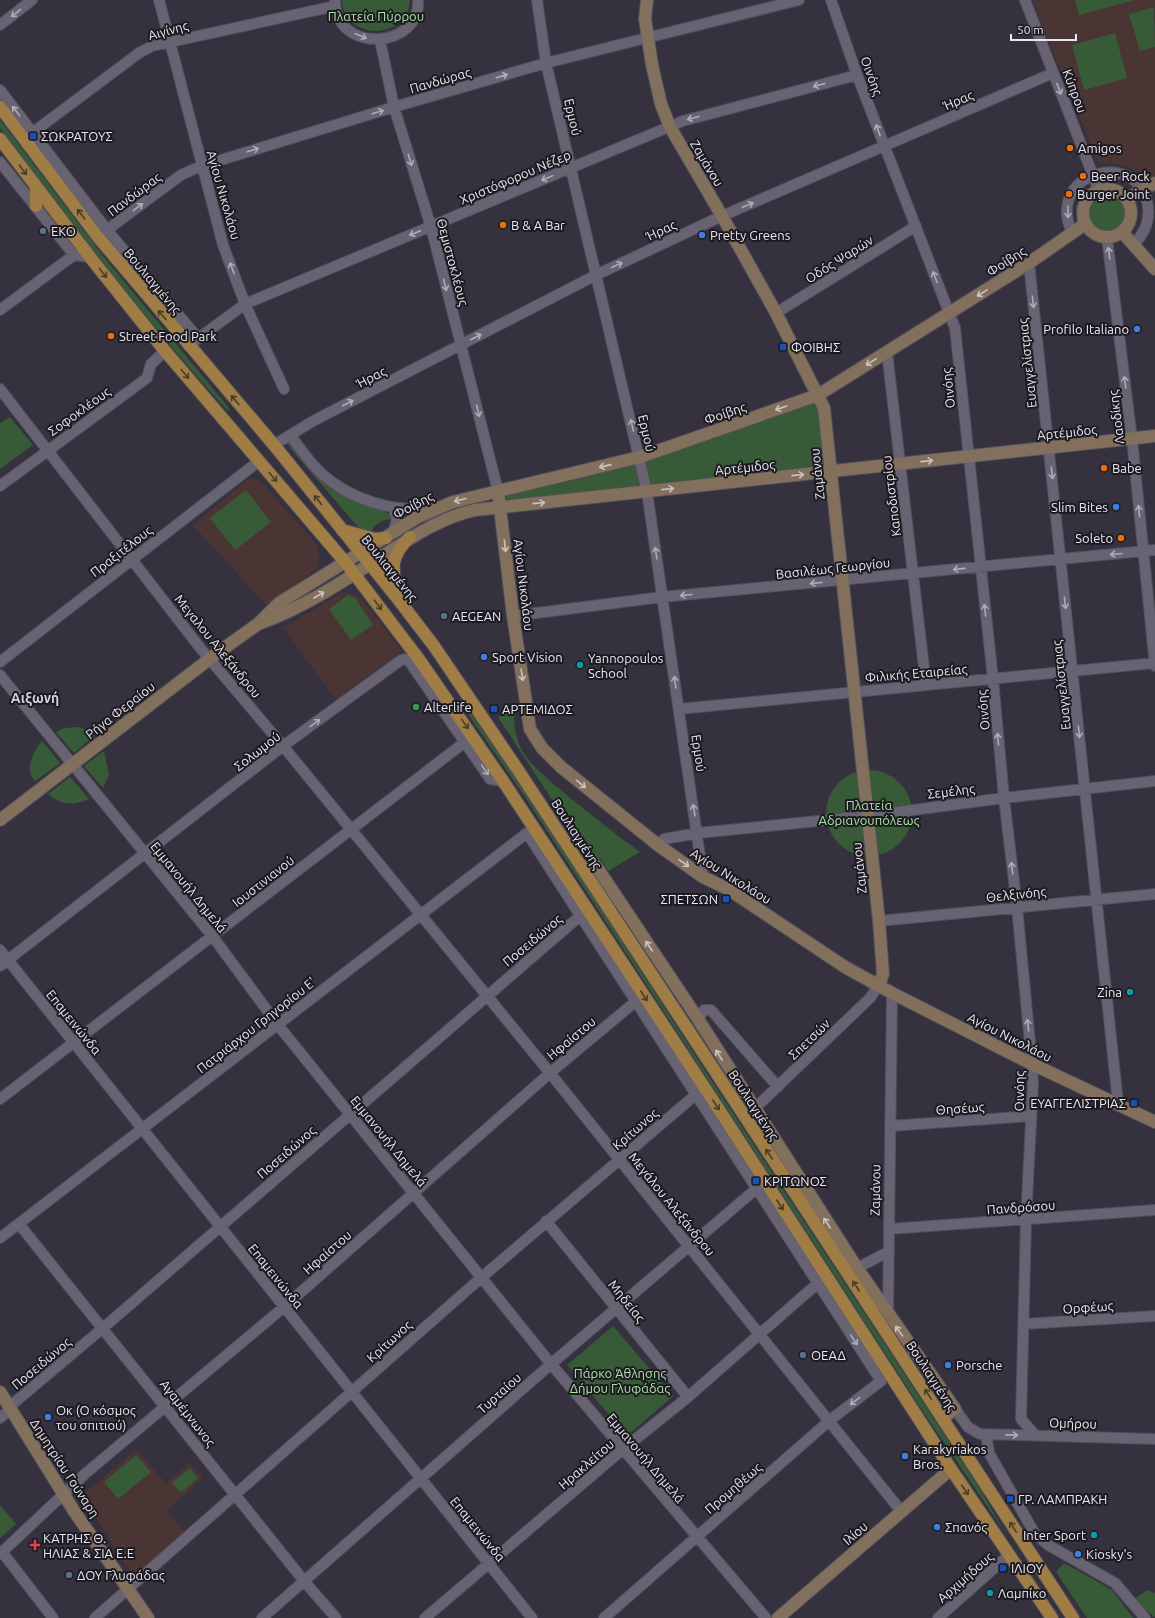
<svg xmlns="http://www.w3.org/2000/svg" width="1155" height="1618" font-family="Ubuntu,sans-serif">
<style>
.education{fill:#4a3534}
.green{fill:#385b37}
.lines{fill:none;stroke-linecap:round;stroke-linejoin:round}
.street-casing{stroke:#514f5b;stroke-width:12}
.secondary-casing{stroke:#514f5b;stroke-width:14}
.primary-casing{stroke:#514f5b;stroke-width:14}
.street{stroke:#676373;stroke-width:10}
.secondary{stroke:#83705c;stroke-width:12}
.primary{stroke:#9f7d45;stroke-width:12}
.oneway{stroke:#aeacb8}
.oneway2{stroke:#4a3d2d}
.oneway3{stroke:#cac3c4}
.transit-dot{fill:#1a4fb4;stroke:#1c1a20;stroke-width:1.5}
.food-dot{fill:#e8710a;stroke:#1c1a20;stroke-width:1.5}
.service-dot{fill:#5c6f8a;stroke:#1c1a20;stroke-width:1.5}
.shop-dot{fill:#3f7fe0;stroke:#1c1a20;stroke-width:1.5}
.culture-dot{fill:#0f9aa8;stroke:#1c1a20;stroke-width:1.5}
.leisure-dot{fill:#2e9e5b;stroke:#1c1a20;stroke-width:1.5}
.health-dot{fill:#e0444e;stroke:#1c1a20;stroke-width:1.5}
.labels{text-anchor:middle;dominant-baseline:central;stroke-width:4;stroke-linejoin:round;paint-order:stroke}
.park-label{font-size:13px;fill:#a8e3a5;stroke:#1c1a20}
.street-label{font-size:13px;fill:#e9e7f0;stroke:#1c1a20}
.poi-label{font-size:13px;fill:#e9e7f0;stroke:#1c1a20;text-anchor:start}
.neighbourhood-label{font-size:14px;font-weight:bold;fill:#d6d1e3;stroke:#1c1a20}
</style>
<rect width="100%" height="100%" fill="#35313f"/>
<path class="education" d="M1032,0H1155V176L1149,179L1129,167L1112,163H1098Z
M248,479H259L317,545L320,559L316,568L309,575L267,606L193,525Z
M343,592L359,596L402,651L336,700L283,628Z
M136,1449L166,1483L190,1463L203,1478L167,1511L185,1532L133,1577L82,1496Z"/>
<path class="green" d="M342,0H410C408,41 343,41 342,0Z
M1075,0H1135L1079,15Z
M1154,7L1155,47L1140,51L1129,14Z
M1115,33L1127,78L1084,90L1072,45Z
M0,120L104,257L230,409L228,411C146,322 73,224 0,128Z
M1088 213a19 19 0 1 1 38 0a19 19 0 1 1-38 0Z
M817,402L824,469L652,488L646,461Z
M10,417L33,445L0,469V423Z
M289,440L317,477L331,489L388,513L393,519C386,518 373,524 371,532L358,527L291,449L287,443Z
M631,465H635L639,484L635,486L508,501L506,498V496Z
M246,490L271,522L235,550L210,518Z
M348,595L356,599L373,625L351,640L329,609Z
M461,700L507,763L704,1069L980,1489L1006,1534L922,1410L523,794L459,701Z
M515,709C513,723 515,736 521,748C528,763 544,775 556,786C583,809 611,831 640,852L608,871L601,859L592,861L498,717Z
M78,727L91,731L94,736L74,753L56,732L64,728Z
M42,741L60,763L35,781C24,771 33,751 42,741Z
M104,751L109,774L103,788L84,766Z
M826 813a43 43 0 1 1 86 0a43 43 0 1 1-86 0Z
M70,777L89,799C73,806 61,805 48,794Z
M613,1326L673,1396L627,1436L567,1365Z
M136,1455L151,1472L118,1499L104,1482Z
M190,1468L198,1478L181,1493L172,1483Z
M0,1505L16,1524L0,1538Z
M1064,1563L1112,1590L1133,1618H1087L1056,1572Z
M1147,1590L1155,1593V1617L1133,1600Z"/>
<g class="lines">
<g class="street-casing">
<path id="street" d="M159,0L223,245L245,304L284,389
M335,0C334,54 421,50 418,0
M537,0L546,63L647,492L703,877
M831,0L857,75L955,328L993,679L1004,798L1017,907L1032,1064L1033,1083L1026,1220L1021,1419L1035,1435
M1025,0L1099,191
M0,25L32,0
M380,40L394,107L431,227L498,491
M0,90L107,230L198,338
M32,133L139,53L152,46L335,6
M0,162L74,255L90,257
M107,230L181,175L201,166L394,107L546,63L799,0
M1072,233C1044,170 1141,148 1148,207C1150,222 1144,234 1133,245
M1107,238L1132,439L1155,666
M1029,263L1118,1103
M0,310L74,255
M776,313L916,226
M188,346L245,304L683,121L857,75
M887,352L926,685
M0,389L201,649L283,746L550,1073L901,1511
M290,435C300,448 309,462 321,473C350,500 395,513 433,508
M274,445L313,421L596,275L722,216L1053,73
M0,486L147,378L151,364L165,351
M393,507L397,520L393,532
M513,616L662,597L1155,550
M0,662L259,461
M0,675L213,937L278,1025L551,1364L766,1618
M679,709L1155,663
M658,845L664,839L698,833L868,816L1004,798L1155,781
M879,921L1155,894
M0,950L532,1618
M0,966L283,746L401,660L405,659L409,661L490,779L503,781
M698,1019L704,1010H711L778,1087
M0,1099L465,742
M754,1109L870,998L879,985
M890,1126L1031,1116
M546,1221L688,1397
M19,1224L304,1581L336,1618
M889,1229L1155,1210
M0,1238L527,833L881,1381L829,1421L604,1618
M857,1268L888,1252
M888,1315L892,993
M1023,1324L1155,1316
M9,1407L103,1328L580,916
M955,1409L968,1427L980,1434L1155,1439
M0,1418L11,1409
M989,1435L987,1440L989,1453L1035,1534L1048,1545L1115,1583L1145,1618
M2,1552L53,1618
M0,1554L86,1473L284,1307L550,1073L635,1002
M95,1618L482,1277L700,1091
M262,1618L551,1364L756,1189
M425,1618L622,1450L688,1397L818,1283
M938,1618L1009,1555"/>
</g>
<g class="secondary-casing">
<path id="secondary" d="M647,0L645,19L652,65L661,104L670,127L722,216L776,313L824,408L879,921L883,974L879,985
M1083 213a24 24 0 1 1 48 0a24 24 0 1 1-48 0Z
M1127,199L1155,183
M1122,232L1155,269
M498,491L513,616L530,729L542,748L561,767L658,845L703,877L728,889L845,967L892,993L1032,1064L1155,1122
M261,623C305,607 345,580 384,555C414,536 440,518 475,510L1155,436
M0,820L216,654L258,624L279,603L418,517L453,502L640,457L818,395L1029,263L1085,224
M581,867L596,866L698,1019L857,1268L955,1409L943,1418
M0,1392L74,1511L148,1618
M778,1618L951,1469"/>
</g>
<g class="primary-casing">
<path id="primary" d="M0,107L98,237L274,445L398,599L434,646L518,770L1073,1618
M0,139L90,257L165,351L346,563L418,658L503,781L716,1105L951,1469L1052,1618
M36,186V206
M342,530L375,539L386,538
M398,596C392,569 389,557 410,537"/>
</g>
<use href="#street" class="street"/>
<use href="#secondary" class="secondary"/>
<use href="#primary" class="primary"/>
</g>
<defs><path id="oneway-shaft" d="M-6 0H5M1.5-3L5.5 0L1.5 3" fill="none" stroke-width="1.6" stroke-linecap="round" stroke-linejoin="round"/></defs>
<g class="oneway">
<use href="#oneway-shaft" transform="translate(16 13) rotate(142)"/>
<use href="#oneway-shaft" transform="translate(361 36) rotate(23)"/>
<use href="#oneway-shaft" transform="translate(502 76) rotate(-16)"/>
<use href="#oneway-shaft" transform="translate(819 85) rotate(165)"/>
<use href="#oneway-shaft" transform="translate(1059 89) rotate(69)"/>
<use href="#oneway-shaft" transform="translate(16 111) rotate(-127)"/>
<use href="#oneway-shaft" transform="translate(378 112) rotate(-17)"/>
<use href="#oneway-shaft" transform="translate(693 118) rotate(165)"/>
<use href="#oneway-shaft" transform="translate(878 130) rotate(-111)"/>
<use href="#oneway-shaft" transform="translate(253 150) rotate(-17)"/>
<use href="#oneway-shaft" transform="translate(410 160) rotate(73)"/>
<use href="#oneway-shaft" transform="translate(547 178) rotate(157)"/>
<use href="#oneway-shaft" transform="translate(748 205) rotate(-23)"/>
<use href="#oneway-shaft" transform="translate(138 207) rotate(-37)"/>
<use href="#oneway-shaft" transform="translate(1068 212) rotate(90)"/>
<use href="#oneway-shaft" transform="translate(415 233) rotate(157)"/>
<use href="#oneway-shaft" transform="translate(1109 253) rotate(-97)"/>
<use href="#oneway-shaft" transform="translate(617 265) rotate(-25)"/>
<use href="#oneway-shaft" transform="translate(232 268) rotate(-110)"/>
<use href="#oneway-shaft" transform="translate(935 277) rotate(-111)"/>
<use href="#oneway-shaft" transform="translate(445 285) rotate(76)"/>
<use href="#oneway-shaft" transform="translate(1033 302) rotate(84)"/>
<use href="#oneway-shaft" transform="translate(476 337) rotate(-27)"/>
<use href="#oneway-shaft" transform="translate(1125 382) rotate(-97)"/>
<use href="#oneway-shaft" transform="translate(348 403) rotate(-27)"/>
<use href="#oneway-shaft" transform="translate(478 411) rotate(76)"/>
<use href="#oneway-shaft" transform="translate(632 425) rotate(-103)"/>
<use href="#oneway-shaft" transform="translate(1052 473) rotate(84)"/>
<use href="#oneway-shaft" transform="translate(1139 511) rotate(-96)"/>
<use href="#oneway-shaft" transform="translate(656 553) rotate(-98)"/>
<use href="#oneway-shaft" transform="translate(1116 554) rotate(175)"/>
<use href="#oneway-shaft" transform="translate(959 569) rotate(174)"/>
<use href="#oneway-shaft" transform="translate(816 583) rotate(175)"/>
<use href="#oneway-shaft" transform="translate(686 595) rotate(175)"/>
<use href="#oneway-shaft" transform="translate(1065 603) rotate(84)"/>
<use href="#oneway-shaft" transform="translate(985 610) rotate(-96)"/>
<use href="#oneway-shaft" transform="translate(675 682) rotate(-98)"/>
<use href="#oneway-shaft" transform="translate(315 723) rotate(-36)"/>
<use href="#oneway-shaft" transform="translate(1079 732) rotate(84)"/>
<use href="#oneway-shaft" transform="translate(998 739) rotate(-95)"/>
<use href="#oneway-shaft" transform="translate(485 770) rotate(56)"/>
<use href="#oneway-shaft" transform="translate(694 810) rotate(-99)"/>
<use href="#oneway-shaft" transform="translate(1012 868) rotate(-97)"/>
<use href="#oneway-shaft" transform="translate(1028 1025) rotate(-96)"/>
<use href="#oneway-shaft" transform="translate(854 1340) rotate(57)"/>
<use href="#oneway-shaft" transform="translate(855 1401) rotate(142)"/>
<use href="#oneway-shaft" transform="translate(1012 1435) rotate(1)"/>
</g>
<g class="oneway2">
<use href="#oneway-shaft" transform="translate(23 170) rotate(53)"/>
<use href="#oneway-shaft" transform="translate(81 214) rotate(-127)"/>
<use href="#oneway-shaft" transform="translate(103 273) rotate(51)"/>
<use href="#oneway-shaft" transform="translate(162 315) rotate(-130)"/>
<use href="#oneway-shaft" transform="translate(185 374) rotate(50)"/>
<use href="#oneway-shaft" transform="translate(235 400) rotate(-131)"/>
<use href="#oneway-shaft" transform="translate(273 477) rotate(50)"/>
<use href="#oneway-shaft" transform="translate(318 500) rotate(-129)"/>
<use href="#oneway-shaft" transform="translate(378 605) rotate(53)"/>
<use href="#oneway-shaft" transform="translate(465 724) rotate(55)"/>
<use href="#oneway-shaft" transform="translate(644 996) rotate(57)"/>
<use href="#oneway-shaft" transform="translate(716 1105) rotate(57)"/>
<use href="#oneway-shaft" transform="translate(769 1154) rotate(-123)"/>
<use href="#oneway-shaft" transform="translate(780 1205) rotate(57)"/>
<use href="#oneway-shaft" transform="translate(856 1286) rotate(-123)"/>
<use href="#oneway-shaft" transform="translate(928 1394) rotate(-123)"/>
<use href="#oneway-shaft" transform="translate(965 1490) rotate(56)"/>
<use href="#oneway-shaft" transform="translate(1013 1527) rotate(-123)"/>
</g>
<g class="oneway3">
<use href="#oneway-shaft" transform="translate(982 293) rotate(148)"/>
<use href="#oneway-shaft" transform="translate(871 362) rotate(148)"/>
<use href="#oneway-shaft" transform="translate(781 408) rotate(161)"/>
<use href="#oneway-shaft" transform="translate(927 461) rotate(-6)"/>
<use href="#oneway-shaft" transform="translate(605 466) rotate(167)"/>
<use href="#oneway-shaft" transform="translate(798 475) rotate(-6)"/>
<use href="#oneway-shaft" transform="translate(668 489) rotate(-6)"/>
<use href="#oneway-shaft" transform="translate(460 500) rotate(166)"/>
<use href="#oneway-shaft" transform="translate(539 503) rotate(-6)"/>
<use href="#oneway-shaft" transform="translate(505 546) rotate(83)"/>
<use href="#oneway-shaft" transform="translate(319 595) rotate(-30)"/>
<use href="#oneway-shaft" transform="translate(522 675) rotate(81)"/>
<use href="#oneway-shaft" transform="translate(581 784) rotate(39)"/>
<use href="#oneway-shaft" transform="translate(684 863) rotate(35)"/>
<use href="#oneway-shaft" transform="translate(649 946) rotate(-123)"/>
<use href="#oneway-shaft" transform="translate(719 1055) rotate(-122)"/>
<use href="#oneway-shaft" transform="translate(827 1223) rotate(-123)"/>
<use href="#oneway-shaft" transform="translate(899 1331) rotate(-126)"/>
</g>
<g class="transit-dot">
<rect x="29" y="132" width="8" height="8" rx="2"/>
<rect x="779" y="343" width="8" height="8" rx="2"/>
<rect x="490" y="705" width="8" height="8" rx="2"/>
<rect x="722" y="895" width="8" height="8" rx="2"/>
<rect x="1130" y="1099" width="8" height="8" rx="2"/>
<rect x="752" y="1177" width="8" height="8" rx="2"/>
<rect x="1006" y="1495" width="8" height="8" rx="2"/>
<rect x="999" y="1564" width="8" height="8" rx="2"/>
</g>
<g class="food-dot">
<circle cx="1070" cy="148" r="4"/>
<circle cx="1083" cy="176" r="4"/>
<circle cx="1069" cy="194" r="4"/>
<circle cx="503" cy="225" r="4"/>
<circle cx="111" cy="336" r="4"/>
<circle cx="1104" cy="468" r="4"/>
<circle cx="1121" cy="538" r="4"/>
</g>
<g class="service-dot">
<circle cx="43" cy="231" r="4"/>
<circle cx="444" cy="616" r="4"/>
<circle cx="803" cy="1355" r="4"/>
<circle cx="69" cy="1575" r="4"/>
</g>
<g class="shop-dot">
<circle cx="702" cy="235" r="4"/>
<circle cx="1137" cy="329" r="4"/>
<circle cx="1116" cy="507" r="4"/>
<circle cx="484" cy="657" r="4"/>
<circle cx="948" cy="1365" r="4"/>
<circle cx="48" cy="1417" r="4"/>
<circle cx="905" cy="1456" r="4"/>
<circle cx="937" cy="1527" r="4"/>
<circle cx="1078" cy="1554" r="4"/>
</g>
<g class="culture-dot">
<circle cx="580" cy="665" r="4"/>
<circle cx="1130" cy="992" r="4"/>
<circle cx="1094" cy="1535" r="4"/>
<circle cx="990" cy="1593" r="4"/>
</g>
<circle class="leisure-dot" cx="416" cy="707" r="4"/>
<path class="health-dot" d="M33 1539h4v4h4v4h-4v4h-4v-4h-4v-4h4z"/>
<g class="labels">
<g class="park-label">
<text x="376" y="16">Πλατεία Πύρρου</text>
<text x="869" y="805">Πλατεία<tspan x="869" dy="15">Αδριανουπόλεως</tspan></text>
<text x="620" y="1373">Πάρκο Άθλησης<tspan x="620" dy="15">Δήμου Γλυφάδας</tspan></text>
</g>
<g class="street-label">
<text transform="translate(168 30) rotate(-15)">Αιγίνης</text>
<text transform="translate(872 76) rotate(70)">Οινόης</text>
<text transform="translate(440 80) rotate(-16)">Πανδώρας</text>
<text transform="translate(1075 91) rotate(69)">Κύπρου</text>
<text transform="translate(958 100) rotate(-23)">Ήρας</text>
<text transform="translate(573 117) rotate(77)">Ερμού</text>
<text transform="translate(707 163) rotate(59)">Ζαμάνου</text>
<text transform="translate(515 177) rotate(-23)">Χριστόφορου Νέζερ</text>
<text transform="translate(134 194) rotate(-37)">Πανδώρας</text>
<text transform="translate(224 195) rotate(74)">Αγίου Νικολάου</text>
<text transform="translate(661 230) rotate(-25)">Ήρας</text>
<text transform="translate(839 259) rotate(-32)">Οδóς Ψαρών</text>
<text transform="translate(1006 261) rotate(-33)">Φοίβης</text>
<text transform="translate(453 262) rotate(75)">Θεμιστοκλέους</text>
<text transform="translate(153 281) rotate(50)">Βουλιαγμένης</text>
<text transform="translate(1027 363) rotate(-96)">Ευαγγελίστριας</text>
<text transform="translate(371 377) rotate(-27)">Ήρας</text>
<text transform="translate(948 388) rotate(-96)">Οινόης</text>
<text transform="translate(79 411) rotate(-36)">Σοφοκλέους</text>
<text transform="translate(725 413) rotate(-19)">Φοίβης</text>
<text transform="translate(1116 417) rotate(-97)">Λαοδίκης</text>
<text transform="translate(1067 432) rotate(-6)">Αρτέμιδος</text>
<text transform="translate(647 433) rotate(77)">Ερμού</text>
<text transform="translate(745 467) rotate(-6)">Αρτέμιδος</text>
<text transform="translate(817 474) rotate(-96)">Ζαμάνου</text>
<text transform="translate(891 496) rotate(-97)">Καποδιστρίου</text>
<text transform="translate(413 505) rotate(-28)">Φοίβης</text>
<text transform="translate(121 551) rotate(-38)">Πραξιτέλους</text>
<text transform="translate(390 568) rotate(51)">Βουλιαγμένης</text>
<text transform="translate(833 568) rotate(-6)">Βασιλέως Γεωργίου</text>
<text transform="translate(524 585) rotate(83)">Αγίου Νικολάου</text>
<text transform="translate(218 646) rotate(51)">Μεγαλου Αλεξάνδρου</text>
<text transform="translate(916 673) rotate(-5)">Φιλικής Εταιρείας</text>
<text transform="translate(1061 685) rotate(-96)">Ευαγγελίστριας</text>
<text transform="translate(120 710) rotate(-38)">Ρήγα Φεραίου</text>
<text transform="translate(983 710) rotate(-95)">Οινόης</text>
<text transform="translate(257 751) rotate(-38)">Σολωμού</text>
<text transform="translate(699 753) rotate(81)">Ερμού</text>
<text transform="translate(951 791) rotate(-7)">Σεμέλης</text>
<text transform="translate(577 834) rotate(57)">Βουλιαγμένης</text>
<text transform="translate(859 868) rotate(-96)">Ζαμάνου</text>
<text transform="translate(731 876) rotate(32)">Αγίου Νικολάου</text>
<text transform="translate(263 881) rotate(-38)">Ιουστινιανού</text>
<text transform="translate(189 887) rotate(51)">Εμμανουήλ Δημελά</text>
<text transform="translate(1016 894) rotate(-6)">Θελξινόης</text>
<text transform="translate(532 940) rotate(-40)">Ποσειδώνος</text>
<text transform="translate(74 1022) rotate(51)">Επαμεινώνδα</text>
<text transform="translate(256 1025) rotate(-38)">Πατριάρχου Γρηγορίου E'</text>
<text transform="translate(1010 1037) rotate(27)">Αγίου Νικολάου</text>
<text transform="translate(571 1038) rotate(-40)">Ηφαίστου</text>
<text transform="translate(809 1039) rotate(-44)">Σπετσών</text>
<text transform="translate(1019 1091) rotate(-89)">Οινόης</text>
<text transform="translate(754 1105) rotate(57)">Βουλιαγμένης</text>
<text transform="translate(960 1108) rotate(-4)">Θησέως</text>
<text transform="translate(635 1129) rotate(-41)">Κρίτωνος</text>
<text transform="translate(389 1141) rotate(51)">Εμμανουήλ Δημελά</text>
<text transform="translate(286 1152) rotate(-41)">Ποσειδώνος</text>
<text transform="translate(875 1190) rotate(-89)">Ζαμάνου</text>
<text transform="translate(672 1204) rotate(51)">Μεγάλου Αλεξάνδρου</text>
<text transform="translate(1021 1207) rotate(-4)">Πανδρόσου</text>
<text transform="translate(327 1252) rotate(-41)">Ηφαίστου</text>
<text transform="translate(276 1276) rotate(51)">Επαμεινώνδα</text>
<text transform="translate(627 1301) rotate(51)">Μηδείας</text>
<text transform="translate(1088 1307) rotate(-4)">Ορφέως</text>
<text transform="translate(389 1341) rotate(-42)">Κρίτωνος</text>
<text transform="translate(41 1363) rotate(-40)">Ποσειδώνος</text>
<text transform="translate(932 1376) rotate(57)">Βουλιαγμένης</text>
<text transform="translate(499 1393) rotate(-42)">Τυρταίου</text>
<text transform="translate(188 1413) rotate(52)">Αγαμέμνωνος</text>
<text transform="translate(1073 1423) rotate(2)">Ομήρου</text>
<text transform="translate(646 1458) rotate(50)">Εμμανουήλ Δημελά</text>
<text transform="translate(586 1464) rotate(-41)">Ηρακλείτου</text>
<text transform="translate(65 1468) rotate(57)">Δημητρίου Γούναρη</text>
<text transform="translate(733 1488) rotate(-41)">Προμηθέως</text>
<text transform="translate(478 1529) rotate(51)">Επαμεινώνδα</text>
<text transform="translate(855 1533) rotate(-41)">Ιλίου</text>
<text transform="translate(965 1577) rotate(-41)">Αρχιμήδους</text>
</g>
<g class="poi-label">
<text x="41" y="136">ΣΩΚΡΑΤΟΥΣ</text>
<text x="1078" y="148">Amigos</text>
<text x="1091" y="176">Beer Rock</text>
<text x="1077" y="194">Burger Joint</text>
<text x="511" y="225">B &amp; A Bar</text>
<text x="51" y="231">EKO</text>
<text x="710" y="235">Pretty Greens</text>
<text x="1129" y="329" text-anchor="end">Profilo Italiano</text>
<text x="119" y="336">Street Food Park</text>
<text x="791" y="347">ΦΟΙΒΗΣ</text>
<text x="1112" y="468">Babe</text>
<text x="1108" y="507" text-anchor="end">Slim Bites</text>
<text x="1113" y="538" text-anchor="end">Soleto</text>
<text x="452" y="616">AEGEAN</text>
<text x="492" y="657">Sport Vision</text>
<text x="588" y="658">Yannopoulos<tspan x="588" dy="15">School</tspan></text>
<text x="424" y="707">Alterlife</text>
<text x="502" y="709">ΑΡΤΕΜΙΔΟΣ</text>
<text x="718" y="899" text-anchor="end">ΣΠΕΤΣΩΝ</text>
<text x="1122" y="992" text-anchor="end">Zina</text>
<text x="1126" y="1103" text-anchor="end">ΕΥΑΓΓΕΛΙΣΤΡΙΑΣ</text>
<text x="764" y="1181">ΚΡΙΤΩΝΟΣ</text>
<text x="811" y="1355">ΟΕΑΔ</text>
<text x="956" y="1365">Porsche</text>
<text x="56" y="1410">Οκ (Ο κόσμος<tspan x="56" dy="15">του σπιτιού)</tspan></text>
<text x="913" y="1449">Karakyriakos<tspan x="913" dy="15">Bros.</tspan></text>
<text x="1018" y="1499">ΓΡ. ΛΑΜΠΡΑΚΗ</text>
<text x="945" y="1527">Σπανός</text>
<text x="1086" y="1535" text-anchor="end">Inter Sport</text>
<text x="43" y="1538">ΚΑΤΡΗΣ Θ.<tspan x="43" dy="15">ΗΛΙΑΣ &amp; ΣΙΑ Ε.Ε</tspan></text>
<text x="1086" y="1554">Kiosky's</text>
<text x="1011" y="1568">ΙΛΙΟΥ</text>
<text x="77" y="1575">ΔΟΥ Γλυφάδας</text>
<text x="998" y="1593">Λαμπίκο</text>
</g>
<g class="neighbourhood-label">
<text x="35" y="698">Αιξωνή</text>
</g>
</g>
<path d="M1011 34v6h65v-6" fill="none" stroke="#e9e7f0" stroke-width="2"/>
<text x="1017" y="34" font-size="12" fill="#e9e7f0" stroke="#1c1a20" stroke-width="3" paint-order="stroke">50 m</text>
</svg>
